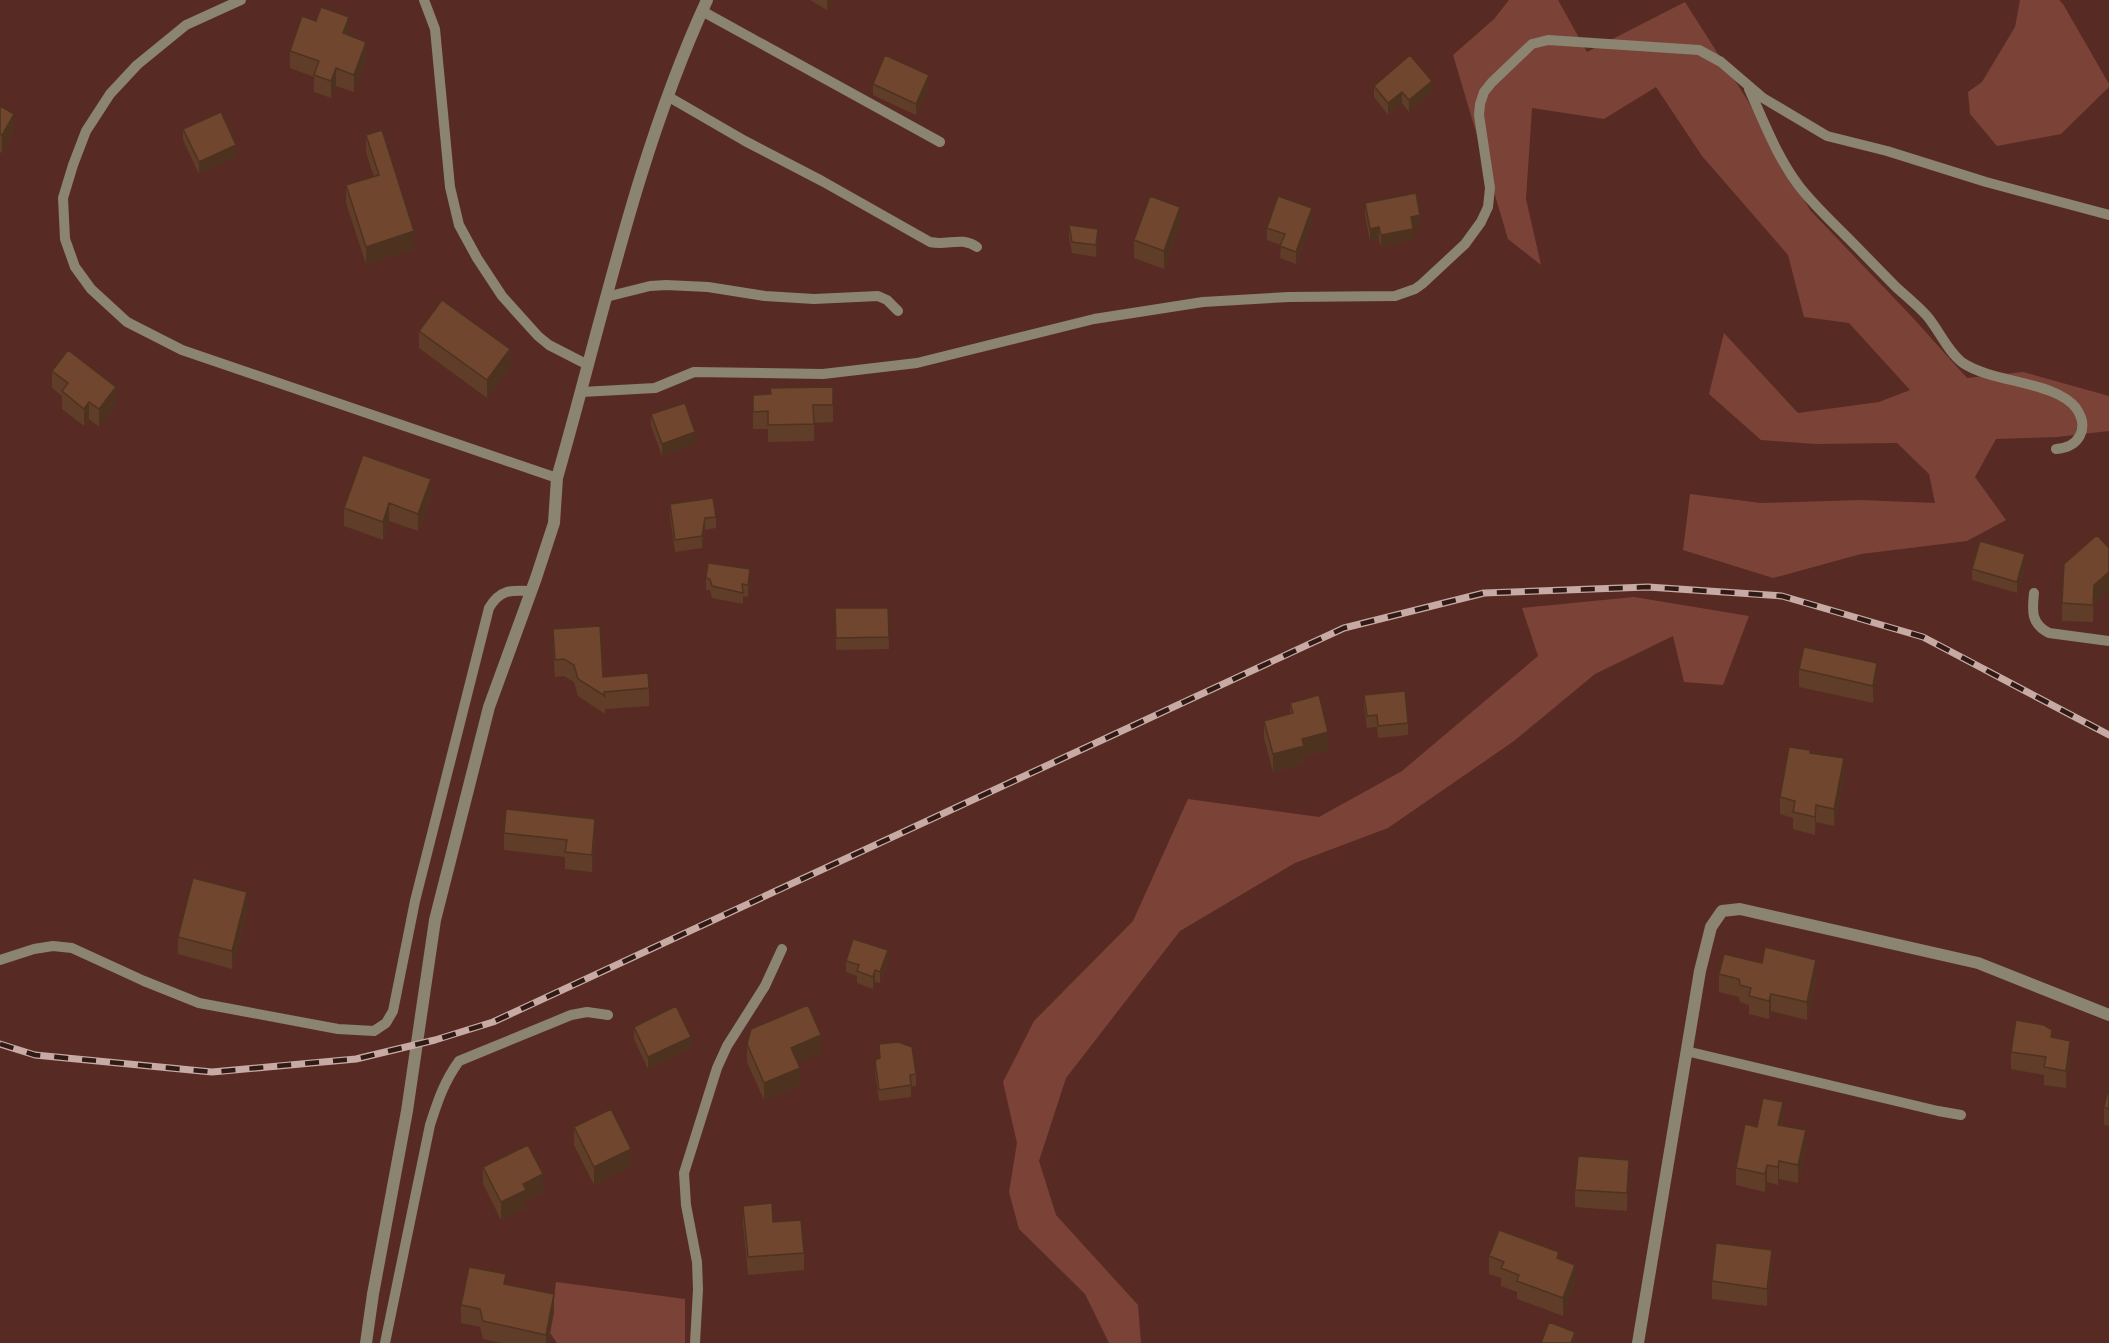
<svg xmlns="http://www.w3.org/2000/svg" width="2109" height="1343" font-family="Signika,sans-serif">
<style>
.green{fill:#7b4238}
.lines{fill:none;stroke-linecap:round;stroke-linejoin:round}
.lane{stroke:#8b8470;stroke-width:10}
.street{stroke:#8b8470;stroke-width:12}
.rail-casing{stroke:#c8aaa4;stroke-width:7}
.rail{stroke:#2f1a16;stroke-width:4.5;stroke-dasharray:14;stroke-linecap:butt}
.wall{fill:#603d28}
.shaded-wall{fill:#4e3220}
.building{fill:#70472e;stroke:#4e3220;stroke-width:1.5}
</style>
<rect width="100%" height="100%" fill="#572b23"/>
<path class="green" d="M1509,0H1558L1587,52L1685,2L1748,101L1810,210L1914,319L1967,378L2023,372L2109,396V431L2057,437L1996,439L1975,477L2006,520L1967,541L1861,554L1773,578L1683,550L1690,494L1761,503L1861,500L1935,503L1929,474L1897,443L1815,444L1761,440L1709,394L1724,333L1798,413L1879,402L1910,390L1849,323L1804,317L1788,255L1702,156L1656,87L1604,119L1532,108L1526,199L1541,265L1508,239L1453,55L1494,19Z
M2020,0H2059L2063,4L2109,84V87L2061,134L1997,146L1970,114L1968,92L1982,82L2015,27Z
M1634,597L1749,616L1723,685L1684,682L1673,636L1595,674L1514,741L1388,828L1295,863L1180,931L1066,1078L1039,1161L1056,1215L1138,1305L1141,1343H1109L1085,1294L1019,1229L1009,1192L1017,1143L1003,1082L1034,1021L1133,921L1188,799L1319,817L1402,771L1538,656L1522,608Z
M556,1282L685,1299V1343H557L550,1333Z"/>
<g class="lines">
<path class="lane" d="M241,0L186,25L137,65L110,94L86,131L73,165L63,198L65,239L75,267L91,289L127,322L182,350L557,478
M424,0L435,29L450,187L459,225L477,258L502,296L538,336L549,345L588,365
M702,11L940,142
M1749,89C1764,122 1777,157 1799,186C1813,204 1830,220 1846,236C1863,253 1880,271 1897,288C1907,297 1918,306 1927,316C1939,330 1948,352 1963,363C1993,383 2055,381 2076,408C2090,428 2079,448 2056,449
M669,97L745,141L822,181L930,242C948,246 961,236 977,247
M606,297L650,286L666,285L708,287L765,296L814,299L878,296L887,300L898,311
M582,392L655,388L694,372L823,374L917,363L1094,319L1203,302L1289,297L1395,296L1415,289L1422,284L1465,244L1481,222L1488,207L1490,188L1479,115L1480,104L1484,92L1492,82L1532,44L1548,40L1699,50L1721,62L1763,98L1827,136L1887,151L1986,182L2109,215
M2034,593C2032,611 2031,624 2049,633L2109,641
M0,960L34,949L53,946L72,948L144,981L199,1003L338,1029L374,1031L386,1023L393,1011L415,901L489,608C500,589 511,590 531,591
M1686,1051L1938,1111L1961,1115
M385,1343L430,1125C438,1100 444,1082 459,1061L571,1015L587,1012L608,1015
M695,1343L698,1289L697,1262L686,1205L684,1173L717,1068L727,1046L765,986L782,949"/>
<path class="street" d="M366,1343L373,1294L407,1111L435,920L489,707L536,578L554,523L557,478C603,318 637,152 707,0
M1638,1343L1700,971L1711,927L1722,911L1740,909L1978,963L2109,1015"/>
<g class="rail-casing">
<path id="rail" d="M0,1044L35,1055L212,1072L356,1059L435,1040L493,1022L1344,628L1484,593L1648,587L1782,596L1923,637L2109,735"/>
</g>
<use href="#rail" class="rail"/>
</g>
<path class="wall" d="M810,0H832L827,10Z
M349,35L366,59L354,92L336,86L331,98L314,92V77L290,68V51Z
M873,84L929,87L916,115L873,95Z
M1374,86L1432,93L1409,112L1402,103L1388,115L1374,97Z
M0,106L14,131L2,153L0,152Z
M183,129L236,157L199,174L183,140Z
M366,135L414,249L366,264L346,203V185L374,177L366,152Z
M1365,203L1420,227L1413,228V240L1381,247L1379,239L1370,241L1365,215Z
M1312,220L1296,264L1280,258L1281,245L1267,240V228Z
M1069,225L1098,240L1096,257L1072,253L1069,237Z
M1180,225L1164,269L1134,258V240Z
M419,331L510,367L487,398L419,348Z
M52,371L116,405L99,427L89,419L84,426L62,409V396L52,388Z
M833,387V422L814,423V441L768,442V429H753V395L770,394Z
M651,414L695,444L662,456L651,426Z
M431,496L418,531L389,521L383,540L344,526V508Z
M670,504L716,517V528L705,530L702,548L675,552L670,516Z
M2109,548V590L2094,603L2093,622L2062,621V603Z
M2025,566L2017,593L1972,580V569Z
M706,578L750,581L748,597L743,596V604L712,598L710,590H706Z
M835,608H888L889,649L836,650Z
M553,629L603,677L649,688V706L605,709V714L578,696L574,682L564,676L555,677L553,647Z
M1799,669L1877,680L1873,703L1799,687Z
M1364,695L1408,723V735L1378,738L1377,727L1367,728L1364,707Z
M1290,703L1328,750L1304,756V764L1273,772L1264,738V721L1290,714Z
M1810,753L1844,776L1834,826L1816,822L1815,835L1793,829V818L1780,814V797Z
M504,833L595,836L592,872L565,869V857L504,850Z
M247,910L232,969L178,954V937Z
M846,961L888,962L880,983L875,982L873,989L857,983V976L846,972Z
M1719,974L1816,978L1807,1020L1771,1011L1769,1019L1749,1014V1005L1740,1002L1739,997L1719,992Z
M634,1027L691,1048L648,1069L634,1039Z
M2052,1038L2070,1058L2066,1088L2044,1085V1075L2011,1069V1052Z
M747,1044L821,1053L797,1063L800,1085L764,1100L747,1062Z
M879,1044L916,1074V1086H911V1097L879,1101L875,1072V1060L879,1059Z
M2109,1087V1126L2104,1125V1107Z
M1783,1120L1782,1125L1806,1148L1798,1183L1779,1179L1778,1185L1767,1182L1765,1192L1736,1185V1168L1757,1127Z
M574,1127L631,1167L594,1185L574,1145Z
M483,1167L543,1192L526,1200V1208L501,1220L483,1184Z
M1629,1177L1627,1211L1575,1207V1190Z
M743,1206L773,1222L804,1253V1270L748,1275L743,1223Z
M1489,1256L1559,1259L1575,1283L1563,1316L1517,1299V1292L1501,1286V1278L1489,1274Z
M1772,1268L1767,1306L1712,1299V1281Z
M506,1284L554,1312L548,1343H502L483,1339L480,1327L461,1323V1305Z"/>
<path class="shaded-wall" d="M827,0H832L827,10Z
M349,17V35L343,51V33Z
M366,42V59L354,92V75Z
M336,68V86L331,98V81Z
M929,75V87L916,115V104Z
M1432,81V93L1409,112V100Z
M1402,92V103L1388,115V103Z
M14,114V131L2,153V135Z
M236,145V157L199,174V162Z
M1180,207V225L1164,269V251Z
M1312,208V220L1296,264V252Z
M1420,215V227L1411,229V217Z
M1379,227V239L1370,241V229Z
M1098,229V240L1096,257V245Z
M1413,229V240L1381,247V235Z
M414,231V249L366,264V247Z
M510,349V367L487,398V380Z
M116,387V405L99,427V409Z
M89,402V419L84,426V409Z
M695,432V444L662,456V444Z
M431,479V496L418,531V514Z
M389,503V521L383,540V522Z
M705,518V530L702,548V536Z
M2025,554V566L2017,593V582Z
M750,569V581L748,597V585Z
M2109,572V590L2094,603L2093,622L2094,585Z
M1877,663V680L1873,703V686Z
M1328,732V750L1304,756V764L1273,772V754L1302,739Z
M1844,758V776L1834,826V809Z
M1816,805V822L1815,835V817Z
M595,819V836L592,872V855Z
M247,892V910L232,969V951Z
M888,950V962L880,983V972Z
M1816,960V978L1807,1020V1002Z
M875,970V982L873,989V977Z
M1771,994V1011L1769,1019V1001Z
M821,1035V1053L791,1066V1048Z
M691,1037V1048L648,1069V1057Z
M2070,1041V1058L2066,1088V1071Z
M800,1068V1085L764,1100V1083Z
M1783,1102V1120L1778,1142V1125Z
M1806,1130V1148L1798,1183V1165Z
M631,1149V1167L594,1185V1167Z
M1629,1160V1177L1627,1211V1193Z
M1779,1161V1179L1778,1185V1167Z
M1767,1165V1182L1765,1192V1174Z
M543,1174V1192L526,1200V1208L501,1220V1202L523,1184Z
M1772,1250V1268L1767,1306V1289Z
M1575,1265V1283L1563,1316V1298Z
M554,1294V1312L548,1343H546V1335Z
M1575,1332V1343H1571Z"/>
<path class="building" d="M321,7L349,17L343,33L366,42L354,75L336,68L331,81L314,75L319,61L290,51L302,16L316,21Z
M885,55L929,75L916,104L873,84Z
M1410,55L1432,81L1409,100L1402,92L1388,103L1374,86Z
M0,106L14,114L2,135L0,134Z
M221,112L236,145L199,162L183,129Z
M382,130L414,231L366,247L346,185L379,175L366,135Z
M1416,193L1420,215L1411,217L1413,229L1381,235L1379,227L1370,229L1365,203Z
M1150,196L1180,207L1164,251L1134,240Z
M1278,196L1312,208L1296,252L1280,246L1285,234L1267,228Z
M1069,225L1098,229L1096,245L1072,242Z
M442,300L510,349L487,380L419,331Z
M68,350L116,387L99,409L89,402L84,409L62,391L68,383L52,371Z
M833,387V405H813L814,424L768,425V411L753,412V395L771,394L770,388Z
M685,403L695,432L662,444L651,414Z
M363,455L431,479L418,514L389,503L383,522L344,508Z
M713,498L716,517L705,518L702,536L675,540L670,504Z
M2097,535L2109,548V572L2094,585L2093,605L2062,603L2064,564Z
M1980,541L2025,554L2017,582L1972,569Z
M708,563L750,569L748,585L742,584L743,593L712,586L710,579L706,578Z
M835,608H888L889,637L836,638Z
M600,626L603,677L648,673L649,688L604,692L605,696L578,679L574,665L564,659L555,660L553,629Z
M1804,647L1877,663L1873,686L1799,669Z
M1405,691L1408,723L1378,726L1377,715L1367,716L1364,695Z
M1319,695L1328,732L1302,739L1304,746L1273,754L1264,721L1293,713L1290,703Z
M1789,747L1810,750V753L1844,758L1834,809L1816,805L1815,817L1793,812L1795,801L1780,797Z
M506,809L595,819L592,855L565,852L567,840L504,833Z
M193,878L247,892L232,951L178,937Z
M853,939L888,950L880,972L875,970L873,977L857,971L859,965L846,961Z
M1765,947L1816,960L1807,1002L1771,994L1769,1001L1749,996L1751,988L1740,985L1739,979L1719,974L1724,954L1762,963Z
M808,1005L821,1035L791,1048L800,1068L764,1083L747,1044L751,1029Z
M676,1006L691,1037L648,1057L634,1027Z
M2016,1020L2044,1025L2052,1030L2051,1037L2070,1041L2066,1071L2044,1067L2046,1057L2011,1052Z
M898,1042L912,1047L916,1074L910,1075L911,1085L879,1090L875,1060L880,1058L879,1044Z
M2109,1087V1109L2104,1107Z
M1763,1098L1783,1102L1778,1125L1806,1130L1798,1165L1779,1161L1778,1167L1767,1165L1765,1174L1736,1168L1745,1124L1757,1127Z
M611,1109L631,1149L594,1167L574,1127Z
M528,1145L543,1174L523,1184L526,1190L501,1202L483,1167Z
M1578,1156L1629,1160L1627,1193L1575,1190Z
M772,1203L773,1222L801,1220L804,1253L748,1257L743,1206Z
M1499,1230L1559,1252L1557,1258L1575,1265L1563,1298L1517,1281L1519,1275L1501,1268L1504,1262L1489,1256Z
M1716,1243L1772,1250L1767,1289L1712,1281Z
M469,1267L506,1274L504,1284L554,1294L546,1335L483,1321L480,1309L461,1305Z
M1549,1322L1575,1332L1571,1343H1541Z"/>
</svg>
